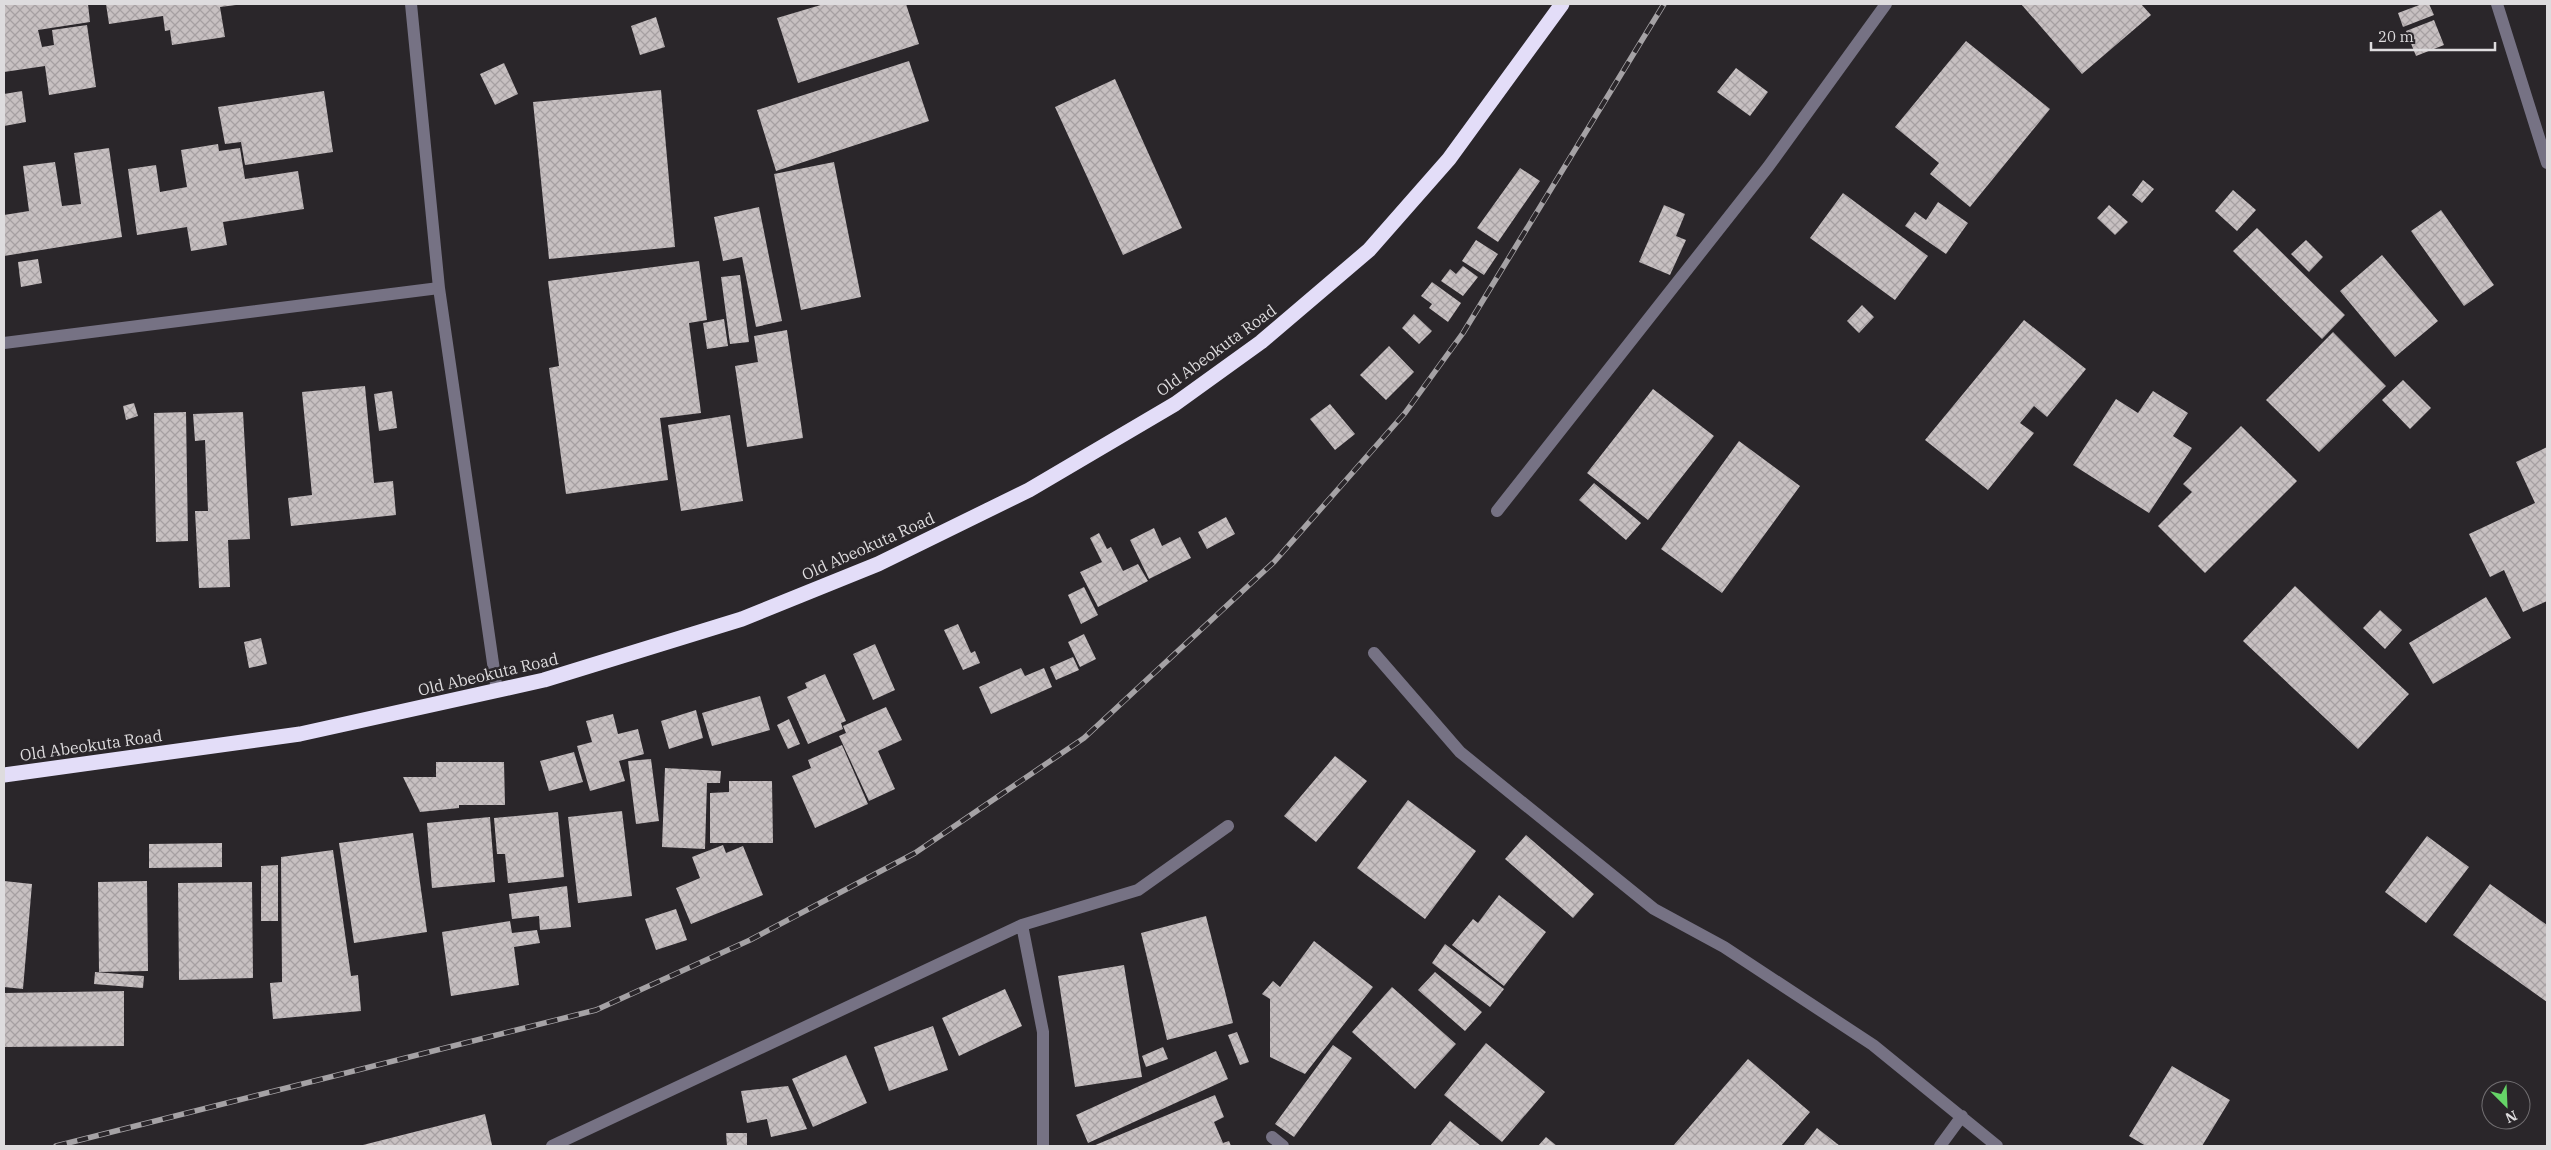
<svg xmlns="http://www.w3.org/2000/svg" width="2551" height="1150" font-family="'IBM Plex Serif',serif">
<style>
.building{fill:url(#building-cross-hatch)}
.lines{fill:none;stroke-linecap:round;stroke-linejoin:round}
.minor{stroke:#767284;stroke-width:12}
.highway{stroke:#e3ddf8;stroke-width:15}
.rail-casing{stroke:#a5a2a5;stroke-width:5.5}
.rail{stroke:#2a262a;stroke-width:4;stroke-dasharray:11;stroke-linecap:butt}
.labels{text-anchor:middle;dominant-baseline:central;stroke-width:5;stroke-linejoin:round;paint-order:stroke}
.street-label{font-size:16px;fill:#dedcde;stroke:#2a262a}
</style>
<defs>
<pattern id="building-cross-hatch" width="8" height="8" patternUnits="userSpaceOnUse" patternTransform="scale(1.25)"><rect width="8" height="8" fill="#c7c0c1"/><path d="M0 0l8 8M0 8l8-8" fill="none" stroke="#a6a0a2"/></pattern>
</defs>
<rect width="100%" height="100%" fill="#2a262a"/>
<path class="building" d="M4,4H88L90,22L38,30L42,47L54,45L52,30L87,25L96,87L49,95L45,66L4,72Z
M106,4H236V5L220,7L225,37L172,45L170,30L165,31L163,16L109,24Z
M824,4H906L919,44L798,83L777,18Z
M2021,4H2141L2151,15L2082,74Z
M2422,4H2429L2434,15L2403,27L2398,13Z
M656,17L665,47L640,55L631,26Z
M2434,20L2444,45L2416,56L2406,31Z
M1966,41L2050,109L1970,207L1930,174L1939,163L1895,127Z
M909,61L929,121L776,171L757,110Z
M504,63L518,94L495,105L480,74Z
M1736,68L1768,92L1750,116L1717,92Z
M1115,79L1182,228L1123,255L1055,107Z
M661,90L675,247L549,259L533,102Z
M22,91L26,122L4,126V94Z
M324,91L333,152L245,165L241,142L225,144L218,107Z
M218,144L219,151L240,148L245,179L298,171L304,209L223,222L227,245L191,251L187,227L137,235L128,169L156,165L160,192L187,187L181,150Z
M109,148L122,237L4,256V215L29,211L23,166L55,162L62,206L81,204L74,153Z
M834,162L861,297L801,310L774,174Z
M1520,168L1540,181L1498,242L1477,228Z
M2143,180L2154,189L2142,203L2132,195Z
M2233,190L2256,210L2237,231L2215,211Z
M1843,193L1928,256L1895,300L1810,238Z
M1938,202L1968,223L1946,254L1905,226L1915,212L1926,220Z
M1664,205L1685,214L1676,236L1686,240L1670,275L1639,262Z
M2109,205L2128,222L2115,235L2097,218Z
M759,207L782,321L756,327L742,257L723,261L714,217Z
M2441,210L2494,285L2464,306L2411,231Z
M2257,228L2345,315L2322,339L2233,251Z
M1476,240L1498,254L1484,275L1462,261Z
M2306,240L2323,257L2309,272L2291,254Z
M2382,255L2438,321L2395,357L2340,291Z
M38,259L42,283L21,287L18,262Z
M699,261L707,320L689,323L701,413L660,418L668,480L566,494L549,368L559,366L548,281Z
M1463,266L1478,277L1463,296L1441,281L1450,269L1456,274Z
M740,275L749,342L730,344L721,277Z
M1432,282L1461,303L1448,322L1429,308L1432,304L1421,296Z
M1862,305L1874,317L1859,333L1847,321Z
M1414,314L1432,331L1419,344L1402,328Z
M724,319L728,346L707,349L703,323Z
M2024,320L2086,369L2047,417L2034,406L2020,423L2034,433L1988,490L1925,440Z
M787,330L803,438L747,447L735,366L758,362L754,336Z
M2333,332L2386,386L2319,452L2266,400Z
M1389,346L1414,372L1386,400L1360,375Z
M2403,380L2431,408L2410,429L2382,400Z
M365,386L374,483L393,481L396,515L291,526L288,498L312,495L302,392Z
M1653,389L1714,436L1648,520L1587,473Z
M392,391L397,428L379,431L374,394Z
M2153,391L2188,413L2173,436L2192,448L2149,513L2073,465L2116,399L2138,413Z
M134,403L138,416L126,420L123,406Z
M1330,404L1355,434L1335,450L1310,419Z
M186,412L188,541L156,542L154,413Z
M243,412L250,539L228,540L230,587L199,588L195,511H208L205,440L195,441L193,414Z
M730,415L743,501L681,511L668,425Z
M2241,426L2297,481L2205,573L2158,526L2192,492L2183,484Z
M1739,441L1800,486L1722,593L1661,549Z
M2547,447V601L2523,612L2504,570L2490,577L2469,534L2535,503L2516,462Z
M1594,483L1641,523L1626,540L1579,500Z
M1226,517L1235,534L1207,549L1198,532Z
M1154,528L1162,546L1180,537L1191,558L1149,579L1130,540Z
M1099,533L1107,549L1111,547L1123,571L1138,564L1148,581L1098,607L1080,572L1102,562L1090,538Z
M2295,586L2409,694L2358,749L2243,641Z
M1084,587L1098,615L1081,624L1068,595Z
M2486,597L2511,638L2433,684L2409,643Z
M2380,610L2402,630L2385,649L2363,628Z
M958,624L971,653L975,651L980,663L963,670L944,630Z
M1084,634L1096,659L1080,667L1068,642Z
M261,638L267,664L249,668L244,642Z
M875,644L895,690L873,700L853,654Z
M1073,657L1079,670L1056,680L1050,667Z
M1021,668L1025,676L1044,668L1052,687L991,714L979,687Z
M825,674L846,721L841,723L843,729L808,744L787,697L807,688L805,683Z
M760,696L770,730L712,746L702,713Z
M886,707L902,740L878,751L895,789L869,801L839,736L846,733L843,726Z
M696,710L703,738L669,749L661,721Z
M613,714L618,734L638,729L644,754L619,761L625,781L590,791L577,746L592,742L586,721Z
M789,719L800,744L788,749L777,725Z
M842,745L868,804L815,828L792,776L811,768L808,760Z
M574,752L583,782L549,791L540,761Z
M1335,756L1367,781L1316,842L1284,816Z
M651,759L659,821L636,824L628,761Z
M436,762H504L505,805H459V808L420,812L403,777H436Z
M665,768L721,771L720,783H707L705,849L662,847Z
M729,781H772L773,843H710V793L729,792Z
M1408,800L1476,851L1425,919L1357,868Z
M622,811L632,896L578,903L568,817Z
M558,812L564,877L508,883L505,854H497L494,818Z
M490,817L495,882L432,888L427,823Z
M413,833L427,932L354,943L339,843Z
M1526,835L1594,894L1573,918L1505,859Z
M2427,836L2469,867L2426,923L2385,892Z
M222,843V867L149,868V844Z
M723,845L726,853L743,846L763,895L691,924L676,888L700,878L692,857Z
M333,850L351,976L358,975L361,1011L273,1019L270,983L282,982L281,857Z
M278,865V921H261V866Z
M4,881L32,884L23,989L4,987Z
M147,881L148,971L99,972L98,882Z
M252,882L253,978L179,980L178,883Z
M2490,884L2547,925V1002L2453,935Z
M567,886L571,927L540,930L539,916L512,919L509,894Z
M1499,895L1546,932L1504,986L1452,945L1473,919L1478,923Z
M676,909L687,940L656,950L645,919Z
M1206,916L1233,1023L1167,1040L1141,933Z
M510,921L512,933L537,930L540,943L514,947L519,985L451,996L442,932Z
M1314,941L1373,987L1305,1074L1270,1057V999L1262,994L1273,981L1280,987Z
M1445,944L1504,989L1490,1007L1432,963Z
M1124,965L1142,1077L1075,1087L1058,976Z
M95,972L144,976L143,988L94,984Z
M1435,972L1482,1012L1465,1031L1418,990Z
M1392,987L1456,1044L1415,1089L1352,1032Z
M1005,989L1022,1026L959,1056L942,1018Z
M124,991V1046L4,1047V993Z
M933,1026L948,1070L889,1091L874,1047Z
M1237,1032L1249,1062L1240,1065L1228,1035Z
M1486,1043L1545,1092L1502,1142L1444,1095Z
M1333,1045L1352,1058L1294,1137L1275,1124Z
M1163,1047L1168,1059L1146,1067L1142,1056Z
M1216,1051L1228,1079L1088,1143L1076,1115Z
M846,1055L867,1103L813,1127L792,1079Z
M1748,1059L1810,1112L1781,1146H1673Z
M2172,1066L2230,1100L2202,1146H2146L2129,1136Z
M788,1086L807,1129L771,1137L767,1119L747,1123L741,1091Z
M1215,1095L1224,1117L1214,1122L1223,1143L1229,1141L1231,1146H1093Z
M485,1114L492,1145L359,1146Z
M1450,1121L1481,1146H1430Z
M1817,1128L1840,1146H1803Z
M726,1133H747V1146H727Z
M1546,1137L1557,1146H1538Z"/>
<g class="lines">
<path class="minor" d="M411,4L439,288L497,691
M2497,4L2547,163
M4,343L439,288
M1497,511L1768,167L1886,4
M1374,653L1460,752L1654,909L1724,947L1873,1045L1997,1146
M1022,925L1043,1032V1146
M1272,1137L1283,1146
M552,1146L1022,925L1138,890L1228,826
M1940,1146L1962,1116"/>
<path class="highway" d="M4,775L300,734L544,680L742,619L878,564L1029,490L1175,404L1261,342L1369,250L1449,159L1562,4"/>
<g class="rail-casing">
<path id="rail" d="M56,1146L596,1010L750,940L915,853L1084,738L1274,562L1405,413L1463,333L1664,4"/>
</g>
<use href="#rail" class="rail"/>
</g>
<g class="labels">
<g class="street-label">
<text transform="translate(1216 350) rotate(-36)">Old Abeokuta Road</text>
<text transform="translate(868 546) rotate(-24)">Old Abeokuta Road</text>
<text transform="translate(488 674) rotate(-13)">Old Abeokuta Road</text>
<text transform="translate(91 745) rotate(-8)">Old Abeokuta Road</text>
</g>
</g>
<rect width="2551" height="1150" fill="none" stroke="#dedcde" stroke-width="10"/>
<g transform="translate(2506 1105) rotate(156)"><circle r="24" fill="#2a262a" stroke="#726f72"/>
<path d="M0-4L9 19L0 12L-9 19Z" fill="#65d467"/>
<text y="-8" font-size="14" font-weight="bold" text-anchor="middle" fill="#dedcde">N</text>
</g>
<path d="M2371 42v8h124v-8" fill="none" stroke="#dedcde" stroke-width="2.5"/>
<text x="2378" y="42" font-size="15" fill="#dedcde" stroke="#2a262a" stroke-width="4" paint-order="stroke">20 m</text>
</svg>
